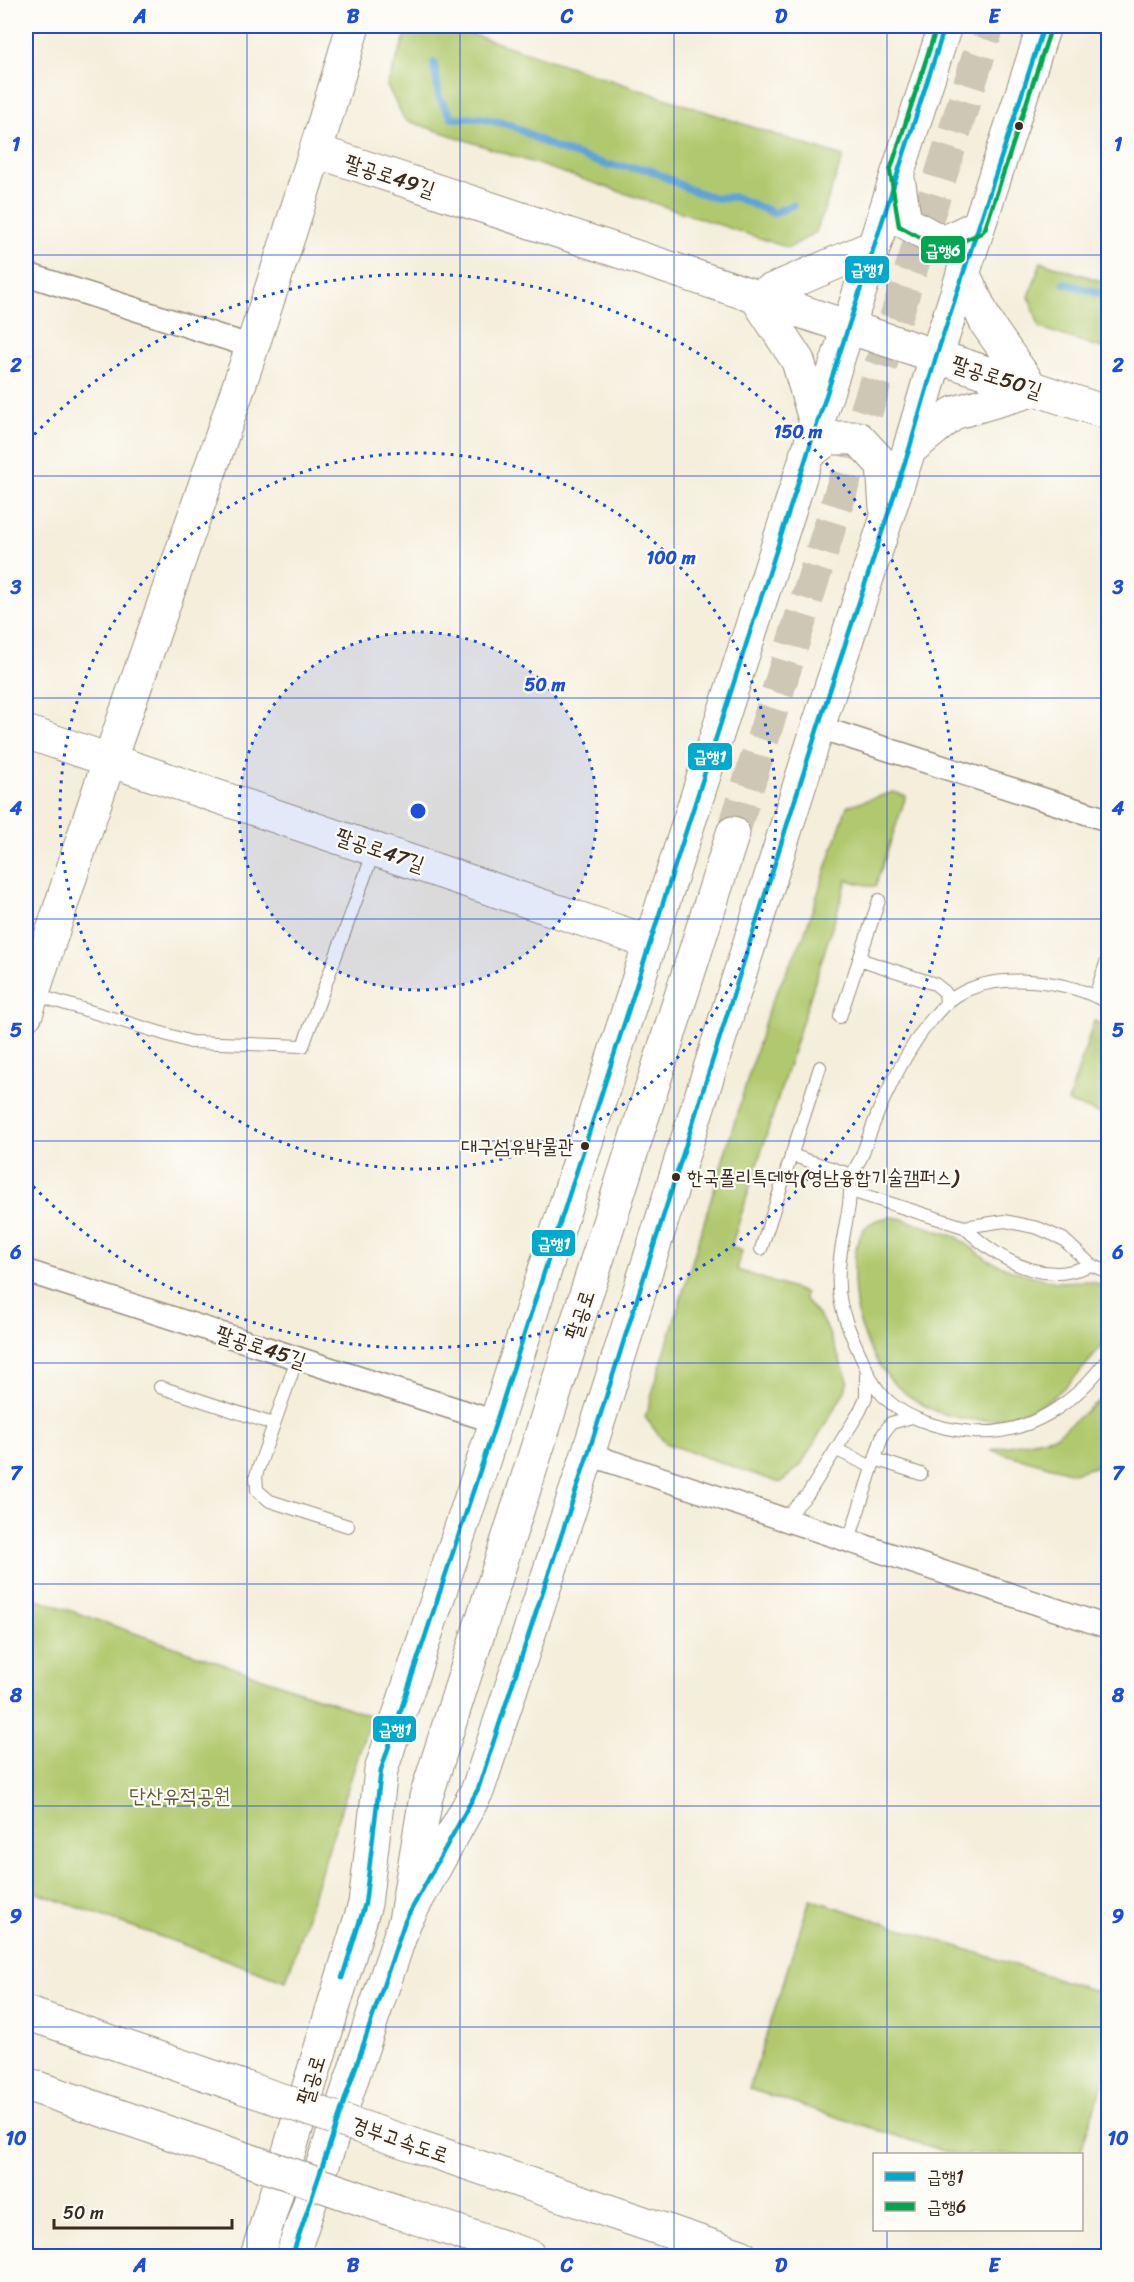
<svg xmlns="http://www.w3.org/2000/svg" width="1134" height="2282" font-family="Sriracha,'Poor Story',sans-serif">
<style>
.green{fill:#b1c96e;stroke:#767a46;stroke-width:1.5}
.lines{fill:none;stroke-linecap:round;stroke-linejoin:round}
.stream{stroke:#60a3d4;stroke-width:8}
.secondary-tunnel{stroke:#cfc7b5;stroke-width:33;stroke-dasharray:33 16;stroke-linecap:butt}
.lane-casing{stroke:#988c7c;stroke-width:14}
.street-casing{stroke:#988c7c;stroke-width:25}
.secondary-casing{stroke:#988c7c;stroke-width:35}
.highway-casing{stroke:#988c7c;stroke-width:35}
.lane{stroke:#fff;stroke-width:12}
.street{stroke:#fff;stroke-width:22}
.secondary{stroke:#fff;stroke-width:33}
.highway{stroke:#fff;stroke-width:33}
.highway-bridge-casing{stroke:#988c7c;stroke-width:35;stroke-linecap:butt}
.highway-bridge{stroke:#fff;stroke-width:33}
.bus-1-casing{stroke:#fdfcf7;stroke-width:9}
.bus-2-casing{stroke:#fdfcf7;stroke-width:9}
.bus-1{stroke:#00a9ce;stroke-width:4.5}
.bus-2{stroke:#00a651;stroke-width:4.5}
.grid{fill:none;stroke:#1d4ed8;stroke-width:1.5;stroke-opacity:0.55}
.ring{fill:none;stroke:#1d4ed8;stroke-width:3;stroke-dasharray:3 6}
.bus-dot{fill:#3b2a1e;stroke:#fdfcf7;stroke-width:2}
.labels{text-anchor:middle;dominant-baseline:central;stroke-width:4.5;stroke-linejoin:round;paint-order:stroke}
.bus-label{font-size:20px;fill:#3b2a1e;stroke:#fdfcf7;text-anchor:end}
.street-label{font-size:21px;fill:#3b2a1e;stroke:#fdfcf7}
.park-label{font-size:21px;fill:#5e5a36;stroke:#fdfcf7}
.centre{fill:#1d4ed8;stroke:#fdfcf7;stroke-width:3}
.ring-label{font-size:18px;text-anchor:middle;font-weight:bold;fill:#1d4ed8;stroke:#fdfcf7;stroke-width:4.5;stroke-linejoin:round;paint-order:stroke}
.line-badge{stroke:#fdfcf7;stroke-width:2}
.badge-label{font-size:16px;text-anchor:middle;font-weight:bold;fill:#fff}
.neatline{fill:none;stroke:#1d4ed8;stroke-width:2}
.grid-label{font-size:20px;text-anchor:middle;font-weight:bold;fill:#1d4ed8}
</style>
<rect width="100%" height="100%" fill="#fdfcf7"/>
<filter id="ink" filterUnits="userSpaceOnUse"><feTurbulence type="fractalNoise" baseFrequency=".0167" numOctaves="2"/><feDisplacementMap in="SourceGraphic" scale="12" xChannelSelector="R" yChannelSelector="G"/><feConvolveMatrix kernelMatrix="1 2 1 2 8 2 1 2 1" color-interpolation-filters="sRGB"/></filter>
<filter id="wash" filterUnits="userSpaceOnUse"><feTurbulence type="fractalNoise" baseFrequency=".008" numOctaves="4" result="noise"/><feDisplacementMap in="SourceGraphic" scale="24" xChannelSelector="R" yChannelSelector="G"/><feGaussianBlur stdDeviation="1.35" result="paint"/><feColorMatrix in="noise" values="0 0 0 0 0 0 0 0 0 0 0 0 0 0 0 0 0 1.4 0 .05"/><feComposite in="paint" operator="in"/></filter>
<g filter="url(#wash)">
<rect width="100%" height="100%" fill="#f4eedb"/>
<path class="green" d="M409,26H447L843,157L816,232L789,248L405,120L387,86Z
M1041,262L1108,283V350L1040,328L1029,297Z
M893,792L906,796L875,887L847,880L731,1247L742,1251L737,1270L805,1293L804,1298L825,1324L848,1380L845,1391L800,1466L780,1483L665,1443L645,1417L769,1008L804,935L847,806Z
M1094,1021L1108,1028V1117L1068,1102Z
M889,1217L899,1218L957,1237L988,1260L1011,1270L1056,1282L1085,1281L1093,1282L1101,1285L1108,1292C1109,1303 1111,1323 1108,1333C1104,1348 1071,1382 1059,1392C1039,1409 1009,1420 983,1420C951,1420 923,1409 899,1388C884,1375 871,1354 864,1335C854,1310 847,1250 865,1228C871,1221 880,1219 889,1217Z
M1108,1393V1463L1073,1473L991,1450L1056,1436Z
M26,1595L371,1716L286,1981L26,1889Z
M810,1899L1108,1995V2066L1080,2154H953L749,2089Z"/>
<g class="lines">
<path class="stream" d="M434,63L439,97L452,118H481L511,125L555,148L607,165L648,169L691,190L716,198L735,197L774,213L793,205
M1064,283L1108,296"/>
</g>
</g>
<g filter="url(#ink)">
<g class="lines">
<path class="secondary-tunnel" d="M733,833L988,26"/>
<g class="lane-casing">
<path id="lane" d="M859,959L935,984L945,992L946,1004
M33,994L191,1042L303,1046L374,851
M1095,996L1108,957
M1108,1003C1068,980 997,970 956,996C928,1014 900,1065 886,1095C876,1115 869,1136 861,1158C858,1163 855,1168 853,1174C850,1183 850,1195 849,1205C844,1238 834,1271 841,1304C845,1323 854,1341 862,1359C867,1370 871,1381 879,1391C900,1418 939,1429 972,1432C1029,1436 1076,1403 1108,1358
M840,1017L879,900
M791,1155L852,1175
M851,1191L964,1227L1005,1221L1038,1228L1063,1239L1091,1265L1108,1272
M964,1227C989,1251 1022,1274 1059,1273C1070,1273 1080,1269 1091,1265
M761,1249L820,1067
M297,1359L256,1475L257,1490L270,1501L348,1526
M160,1387L273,1424
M837,1450L872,1467
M875,1459L921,1474
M784,1519L808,1494L860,1411L866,1397V1375
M849,1540L883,1434L891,1423L912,1417"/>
</g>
<g class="street-casing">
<path id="street" d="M26,274L253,347
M818,727L1108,820
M26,1271L496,1422
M588,1454L1108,1627"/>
</g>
<g class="secondary-casing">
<path id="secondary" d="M316,151L1108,413
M898,178L905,222L943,243L978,226
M816,423L798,361L756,297L873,247
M909,450L954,413L1033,390L987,324L963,273
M806,455L829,438H858L883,465L886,508
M26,732L649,942
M26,1014C54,928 81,841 111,756C195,513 282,272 353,26
M405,1921L478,1789L588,1454L818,727L909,450L936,357L1044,26
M257,2256L365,1904L381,1770L496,1422L945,26
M292,2256L405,1921L426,1797L733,833"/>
</g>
<g class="highway-casing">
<path id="highway" d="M26,2013L246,2088
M26,2084L222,2151
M414,2145L741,2256
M399,2212L529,2256"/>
</g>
<use href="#lane" class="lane"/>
<use href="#street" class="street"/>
<use href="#secondary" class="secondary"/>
<use href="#highway" class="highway"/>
<g class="highway-bridge-casing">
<path id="highway-bridge" d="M246,2088L414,2145
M222,2151L399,2212"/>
</g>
<use href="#highway-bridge" class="highway-bridge"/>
<g class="bus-1-casing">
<path id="bus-1" d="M342,1978L365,1904L381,1770L496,1422L945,26
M292,2256L405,1921L478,1789L588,1454L818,727L909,450L936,357L1044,26"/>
</g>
<g class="bus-2-casing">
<path id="bus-2" d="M937,26L890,171L899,226L943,250L981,233L985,229L1051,28"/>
</g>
<use href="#bus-1" class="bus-1"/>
<use href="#bus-2" class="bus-2"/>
</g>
</g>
<path class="grid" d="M247,26V2256M460,26V2256M674,26V2256M887,26V2154M26,255H1108M26,476H1108M26,698H1108M26,919H1108M26,1141H1108M26,1363H1108M26,1584H1108M26,1806H1108M26,2027H1108M887,2230V2256"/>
<circle cx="418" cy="811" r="179" fill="#1d4ed8" fill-opacity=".12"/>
<g class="ring">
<circle cx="418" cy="811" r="179"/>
<circle cx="418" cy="811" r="358"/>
<path d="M28 441A537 537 0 1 1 28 1181"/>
</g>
<g class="bus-dot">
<circle cx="1019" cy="126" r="5"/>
<circle cx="585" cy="1146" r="5"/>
<circle cx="676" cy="1177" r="5"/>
</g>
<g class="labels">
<g class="bus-label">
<text x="574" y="1146">대구섬유박물관</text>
<text x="687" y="1177" text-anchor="start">한국폴리특데학(영남융합기술캠퍼스)</text>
</g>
<g class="street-label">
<text transform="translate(390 176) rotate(18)">팔공로49길</text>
<text transform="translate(997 377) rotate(18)">팔공로50길</text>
<text transform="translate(380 850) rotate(19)">팔공로47길</text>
<text transform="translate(580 1315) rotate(-72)">팔공로</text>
<text transform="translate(261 1347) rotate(18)">팔공로45길</text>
<text transform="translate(311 2080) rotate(-73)">팔공로</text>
<text transform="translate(400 2140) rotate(19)">경부고속도로</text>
</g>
<g class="park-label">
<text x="180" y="1796">단산유적공원</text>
</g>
</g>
<circle cx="418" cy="811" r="9" class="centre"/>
<g class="ring-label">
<text x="798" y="438">150 m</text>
<text x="671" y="564">100 m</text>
<text x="545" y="691">50 m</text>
</g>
<g class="line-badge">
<rect x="920" y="235" width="46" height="29" rx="6" fill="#00a651"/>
<rect x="844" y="255" width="46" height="29" rx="6" fill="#00a9ce"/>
<rect x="687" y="742" width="46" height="29" rx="6" fill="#00a9ce"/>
<rect x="531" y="1229" width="45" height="28" rx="6" fill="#00a9ce"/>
<rect x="372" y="1715" width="45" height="28" rx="6" fill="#00a9ce"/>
</g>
<g class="badge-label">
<text x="943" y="256">급행6</text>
<text x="867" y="275">급행1</text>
<text x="710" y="762">급행1</text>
<text x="554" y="1249">급행1</text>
<text x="395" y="1735">급행1</text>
</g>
<rect width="1134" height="2282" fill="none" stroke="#fdfcf7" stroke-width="66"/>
<rect x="873" y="2153" width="210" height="78" fill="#fdfcf7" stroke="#afa8a0" stroke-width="1.5"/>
<rect x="885" y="2172" width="30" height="9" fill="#00a9ce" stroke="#afa8a0" stroke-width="1.5"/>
<text x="927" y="2183" font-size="18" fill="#3b2a1e">급행1</text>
<rect x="885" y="2202" width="30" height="9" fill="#00a651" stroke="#afa8a0" stroke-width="1.5"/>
<text x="927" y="2213" font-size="18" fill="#3b2a1e">급행6</text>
<path d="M54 2219v9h178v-9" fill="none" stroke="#3b2a1e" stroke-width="3"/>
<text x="63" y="2219" font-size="18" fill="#3b2a1e" stroke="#fdfcf7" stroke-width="4.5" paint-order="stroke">50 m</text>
<rect x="33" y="33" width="1068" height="2216" class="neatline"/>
<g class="grid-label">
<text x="140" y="23">A</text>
<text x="353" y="23">B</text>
<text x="567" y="23">C</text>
<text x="781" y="23">D</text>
<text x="994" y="23">E</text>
<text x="16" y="151">1</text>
<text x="1118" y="151">1</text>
<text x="16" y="372">2</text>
<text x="1118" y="372">2</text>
<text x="16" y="594">3</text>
<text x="1118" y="594">3</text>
<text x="16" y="815">4</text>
<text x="1118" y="815">4</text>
<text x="16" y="1037">5</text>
<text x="1118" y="1037">5</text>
<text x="16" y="1259">6</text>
<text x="1118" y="1259">6</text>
<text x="16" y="1480">7</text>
<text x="1118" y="1480">7</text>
<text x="16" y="1702">8</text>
<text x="1118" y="1702">8</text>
<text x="16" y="1923">9</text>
<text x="1118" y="1923">9</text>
<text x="16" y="2145">10</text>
<text x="1118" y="2145">10</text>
<text x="140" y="2272">A</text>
<text x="353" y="2272">B</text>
<text x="567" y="2272">C</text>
<text x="781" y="2272">D</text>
<text x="994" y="2272">E</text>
</g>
</svg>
